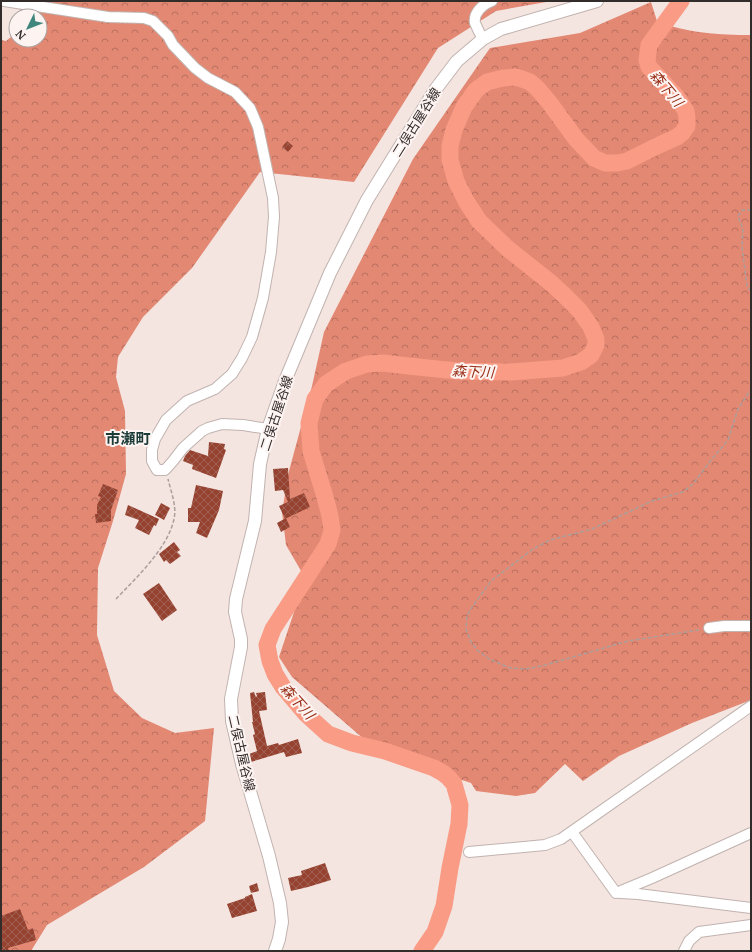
<svg xmlns="http://www.w3.org/2000/svg" width="752" height="952" font-family="'Noto Serif','Noto Sans JP',serif">
<style>
.forest{fill:url(#forest-crowns)}
.lines{fill:none;stroke-linecap:round;stroke-linejoin:round}
.river{stroke:#f99b85;stroke-width:17}
.building{fill:url(#building-cross-hatch)}
.minor-casing{stroke:#c1b3af;stroke-width:12}
.major-casing{stroke:#c1b3af;stroke-width:14}
.path{stroke:#ab9f9c;stroke-width:1.5;stroke-dasharray:4 2;stroke-linecap:butt}
.minor{stroke:#fff;stroke-width:10}
.major{stroke:#fff;stroke-width:12}
.labels{text-anchor:middle;dominant-baseline:central;stroke-width:4;stroke-linejoin:round;paint-order:stroke}
.street-label{font-size:13px;fill:#322c2b;stroke:#fdf4f2}
.water-label{font-size:14px;font-style:italic;fill:#972c14;stroke:#fdf4f2}
.quarter-label{font-size:15px;font-weight:bold;fill:#1a3b37;stroke:#fdf4f2}
</style>
<defs>
<pattern id="forest-crowns" width="20" height="18" patternUnits="userSpaceOnUse"><rect width="20" height="18" fill="#e38873"/><path d="M2 6a3 3 0 1 1 6 0M12 15a3 3 0 1 1 6 0" fill="none" stroke="#b96f5f"/></pattern>
<pattern id="building-cross-hatch" width="8" height="8" patternUnits="userSpaceOnUse"><rect width="8" height="8" fill="#964230"/><path d="M0 0l8 8M0 8l8-8" fill="none" stroke="#a16254"/></pattern>
</defs>
<rect width="100%" height="100%" fill="#f4e5e1"/>
<path class="forest" d="M14,1H552L496,11L438,48L354,182L260,172L192,268L143,317L118,357L116,377L125,411L126,474L113,521L98,568L97,635L114,691L142,718L175,733L214,728L205,821L144,867L47,925L31,951H1V40L6,41L16,33V40H40V16H25Z
M651,2L657,21C685,33 721,35 751,35V700L692,723L619,756L583,781L565,764L535,793L516,796L476,791L471,783L380,753L292,677L279,657L294,612L304,576L286,545L282,512L289,471L312,386L324,332L413,159L490,48L580,33Z"/>
<g class="lines">
<path class="river" d="M422,951L435,932L444,906L450,868L459,824L460,805L454,784L448,777L443,773L434,768L385,751L352,743L328,734L306,714L283,687L275,674L270,661L267,645L273,629L328,544L332,530L330,516L325,497L311,451L309,423L315,399L326,384L346,371L367,364L383,363L408,366L457,371L511,372L563,368L581,362L591,355L596,345V339L591,327L580,311L564,295L551,283L507,248L479,221L466,201L456,181L450,160V146L454,130L464,107L476,90L487,82L503,78L515,77L522,79L530,82L537,88L549,102L576,139L594,158L605,163H617L627,161L657,146L677,137L682,133L687,126V118L686,111L676,96L649,67L647,60L649,45L681,1"/>
</g>
<path class="building" d="M287,141L293,146L288,152L282,147Z
M209,442L225,444L224,449L226,450L216,478L192,469L193,465L183,461L185,456L190,450L208,456Z
M288,468L290,499L304,493L310,507L285,519L279,506L288,502L283,490L275,491L273,469Z
M103,484L118,490L111,510V521L96,523L95,514H97V505L101,497L98,496Z
M196,485L223,491L219,510L207,538L196,533L200,522H188V508H191Z
M161,503L170,508L164,520L155,515Z
M128,505L159,519L156,526L154,525L149,535L135,528L139,520L125,515Z
M286,518L290,527L281,532L277,523Z
M174,542L180,550L177,552L181,556L170,564L166,560L164,562L159,554Z
M159,583L177,610L162,621L143,594Z
M254,692L256,697L257,696L256,693L265,692L267,710L259,711L267,746L278,743L279,745L298,739L302,753L286,757L284,752L251,762L249,754L257,751L253,735L255,734L252,722H253L250,693Z
M325,863L331,880L308,887L291,891L288,878L302,875L301,871Z
M257,883L259,891L251,893L249,886Z
M252,894L257,911L232,918L227,904L245,898V897Z
M20,909L28,930L33,928L36,940L8,948L9,951H1V916Z"/>
<g class="lines">
<g class="minor-casing">
<path id="minor" d="M4,1L108,17L144,18L153,21L168,36L173,45L195,68L208,78L235,92L250,108L258,127L273,198L274,217L271,252L263,298L252,337L242,358L232,374L215,389L187,401L166,420L155,439L152,450V461L157,470H165L173,461L183,448L202,431L208,428L222,424L243,425L268,429
M483,39C480,34 477,28 475,23C473,13 483,4 492,1
M709,628L724,626H751
M572,832L616,893
M469,852L545,845L561,839L751,706
M616,893L652,878L751,833
M620,893L638,894L751,908
M684,951L689,941L699,932L751,925"/>
</g>
<g class="major-casing">
<path id="major" d="M275,951L279,939L282,922L280,903L269,856L242,764L232,721L231,699L241,647V639L235,612L236,599L255,521L260,464L268,429L285,381L330,273L367,200L435,90L457,61L483,39L501,29L597,1"/>
</g>
<path class="path" d="M751,210H742L738,216L743,229L742,247L747,286L751,291
M116,599C136,578 168,548 174,519C177,506 171,492 168,479
M699,630L628,641L542,666L526,669L510,668L489,659L477,650L471,642L466,629L467,616L470,610L491,581L533,549L550,540L592,529L652,501L683,492L693,484L712,459L728,440L738,409L751,389"/>
<use href="#minor" class="minor"/>
<use href="#major" class="major"/>
</g>
<g class="labels">
<g class="street-label">
<text transform="translate(416 122) rotate(-58)">二俣古屋谷線</text>
<text transform="translate(276 413) rotate(-72)">二俣古屋谷線</text>
<text transform="translate(242 753) rotate(77)">二俣古屋谷線</text>
</g>
<g class="water-label">
<text transform="translate(667 88) rotate(50)">森下川</text>
<text transform="translate(473 371) rotate(3)">森下川</text>
<text transform="translate(298 701) rotate(48)">森下川</text>
</g>
<g class="quarter-label">
<text x="128" y="438">市瀬町</text>
</g>
</g>
<rect width="752" height="952" fill="none" stroke="#322c2b" stroke-width="4"/>
<g transform="translate(28 28) rotate(227)"><circle r="19" fill="#fdf4f2" stroke="#aca4a2"/>
<path d="M0-3L7 15L0 10L-7 15Z" fill="#41867d"/>
<text y="-6" font-size="11" font-weight="bold" text-anchor="middle" fill="#322c2b">N</text>
</g>
</svg>
